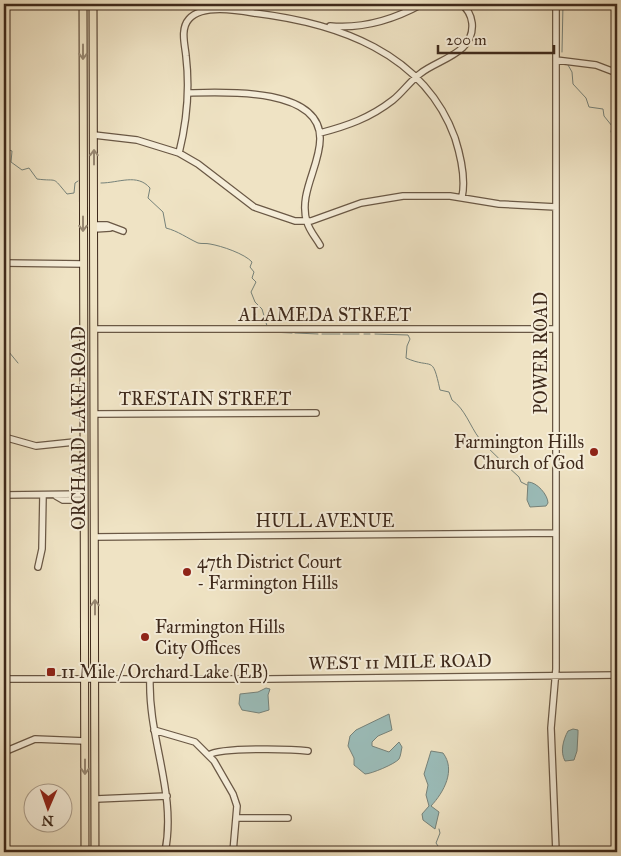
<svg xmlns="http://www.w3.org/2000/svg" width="621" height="856" font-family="'IM FELL Great Primer',serif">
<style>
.water{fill:#9bbdba;stroke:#76827a}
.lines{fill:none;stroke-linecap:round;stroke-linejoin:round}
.stream{stroke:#76827a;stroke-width:1}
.minor-casing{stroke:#6a5845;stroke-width:8}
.major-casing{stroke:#3e291b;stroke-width:9}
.minor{stroke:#f5edd9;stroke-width:5.5}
.major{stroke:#efe3c4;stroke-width:7}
.oneway{stroke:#968670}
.poi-dot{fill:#8f2418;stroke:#f5edd9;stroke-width:2}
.labels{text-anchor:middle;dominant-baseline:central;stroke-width:4;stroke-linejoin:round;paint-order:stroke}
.street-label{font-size:18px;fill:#3e291b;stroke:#f5edd9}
.poi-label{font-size:18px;fill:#3e291b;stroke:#f5edd9;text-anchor:start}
</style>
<rect width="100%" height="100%" fill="#efe3c4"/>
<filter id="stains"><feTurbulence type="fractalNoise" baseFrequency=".004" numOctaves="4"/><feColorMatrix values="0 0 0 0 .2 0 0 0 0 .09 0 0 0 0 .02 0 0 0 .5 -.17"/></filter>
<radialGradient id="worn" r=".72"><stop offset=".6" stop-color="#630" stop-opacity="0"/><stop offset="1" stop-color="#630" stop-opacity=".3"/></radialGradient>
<path class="water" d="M528,482C537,482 548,495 548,503L546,506L530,507L527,500Z
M266,688L270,689L268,695L269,710L259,713L242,710L239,704L240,694L258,692Z
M389,714L392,730L378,736L372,742V746L389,752L399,742L402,747C401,751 401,755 399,759C395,764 371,774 365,774L354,765V758L348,746L350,736L356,730Z
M573,729L578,730V733L577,751L574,760L565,761C560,752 563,740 568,731Z
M431,751L443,753C456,770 444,792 431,806L439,812L435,829L423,820L422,814L429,806L426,795L428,785L424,774Z"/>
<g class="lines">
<path class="stream" d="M612,4L617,17
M562,52L563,4
M568,65L572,72L573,84L586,98L589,107L603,109L604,116L612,126L611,132L616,139L617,151
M4,148L12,151L11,162L22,170L29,168L37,179C59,182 51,175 67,194L74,193L75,183L78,181
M101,183C119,183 137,173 150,188L148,198L163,212L166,228C178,231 187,238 198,243C202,244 206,243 210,244C222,246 245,254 252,262L250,267L254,272L252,278L256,282L251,292L255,302L262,309L267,326
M270,332L292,333
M295,333L318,334
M322,334H340
M343,334H359
M364,334H370
M375,334L408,335L410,339L407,346L406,358C433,370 432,353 440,390L449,392L452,400C465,409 470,426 479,438C491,452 506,465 519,477L521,482L527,485
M4,346L18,363
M439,829L440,833L436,843L442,852"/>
<g class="minor-casing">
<path id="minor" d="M330,26C363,29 393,20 422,4
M556,60L596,65L617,73
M189,93C224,92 321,87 320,139C320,166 298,194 307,222C309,230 316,238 320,245
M320,133C347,126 370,118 393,100C403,92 410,81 421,73C439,59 475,53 472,23C471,15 468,9 461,4
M94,135L137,140L179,153L198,164L254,207L295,221H311L361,203L403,196H450L499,204L556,207
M179,153C187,121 190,90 186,56C185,45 180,29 189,19C202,4 237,10 254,13C337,23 424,52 455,138C461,157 466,178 462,197
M94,225H107L123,231
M94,229L110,228
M4,263L84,264
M94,329H556
M94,414L316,413
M4,437L36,446L84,441
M4,495L84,494
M56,496L63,500H84
M94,537L556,533
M38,567L42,549L43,495
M4,679H268L617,675
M150,679C148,739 177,793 165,852
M154,730L195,742L214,761L233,794L237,806L233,852
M4,752L35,739L85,741
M209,755C220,747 293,749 308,751
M96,799L167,796
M237,818H288
M4,848L14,852
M556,852L551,728L556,669V4"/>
</g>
<g class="major-casing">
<path id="major" d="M83,4L85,852
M93,4L95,852"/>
</g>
<use href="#minor" class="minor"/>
<use href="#major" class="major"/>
</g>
<defs><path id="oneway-shaft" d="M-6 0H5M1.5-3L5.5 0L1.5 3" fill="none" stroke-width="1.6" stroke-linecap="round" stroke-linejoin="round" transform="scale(1.25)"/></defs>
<g class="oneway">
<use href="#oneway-shaft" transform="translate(83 52) rotate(90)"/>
<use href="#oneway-shaft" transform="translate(94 157) rotate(-90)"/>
<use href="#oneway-shaft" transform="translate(83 224) rotate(90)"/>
<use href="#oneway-shaft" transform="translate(95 607) rotate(-90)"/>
<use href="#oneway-shaft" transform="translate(85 767) rotate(90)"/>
</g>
<g class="poi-dot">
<circle cx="594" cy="452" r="5"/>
<circle cx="187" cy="572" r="5"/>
<circle cx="145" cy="637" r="5"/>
<rect x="46" y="667" width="10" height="10" rx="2.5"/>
</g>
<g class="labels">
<g class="street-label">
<text x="325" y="315">ALAMEDA STREET</text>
<text transform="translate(541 353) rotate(-90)">POWER ROAD</text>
<text x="205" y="399">TRESTAIN STREET</text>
<text transform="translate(79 428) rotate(-90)">ORCHARD LAKE ROAD</text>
<text x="325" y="521">HULL AVENUE</text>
<text transform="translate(400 662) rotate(-1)">WEST 11 MILE ROAD</text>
</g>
<g class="poi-label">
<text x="584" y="442" text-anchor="end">Farmington Hills<tspan x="584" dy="21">Church of God</tspan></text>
<text x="197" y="562">47th District Court<tspan x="197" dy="21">- Farmington Hills</tspan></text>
<text x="155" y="627">Farmington Hills<tspan x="155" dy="21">City Offices</tspan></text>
<text x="61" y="672">11 Mile / Orchard Lake (EB)</text>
</g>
</g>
<rect width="621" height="856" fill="none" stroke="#efe3c4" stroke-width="20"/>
<rect x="5" y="5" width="611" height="846" fill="none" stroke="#3e291b" stroke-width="2.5"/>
<rect x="10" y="10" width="601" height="836" fill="none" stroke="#3e291b"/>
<g transform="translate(48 808) rotate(182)"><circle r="24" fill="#f5edd9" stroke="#ac9f8d"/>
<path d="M0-4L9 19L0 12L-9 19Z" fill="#8f2418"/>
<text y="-8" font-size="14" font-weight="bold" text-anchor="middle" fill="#3e291b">N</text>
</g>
<path d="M438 45v8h116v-8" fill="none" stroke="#3e291b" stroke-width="2.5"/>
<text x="446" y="45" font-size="15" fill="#3e291b" stroke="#f5edd9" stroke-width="4" paint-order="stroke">200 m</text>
<rect width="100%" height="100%" filter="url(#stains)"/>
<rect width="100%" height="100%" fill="url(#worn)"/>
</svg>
